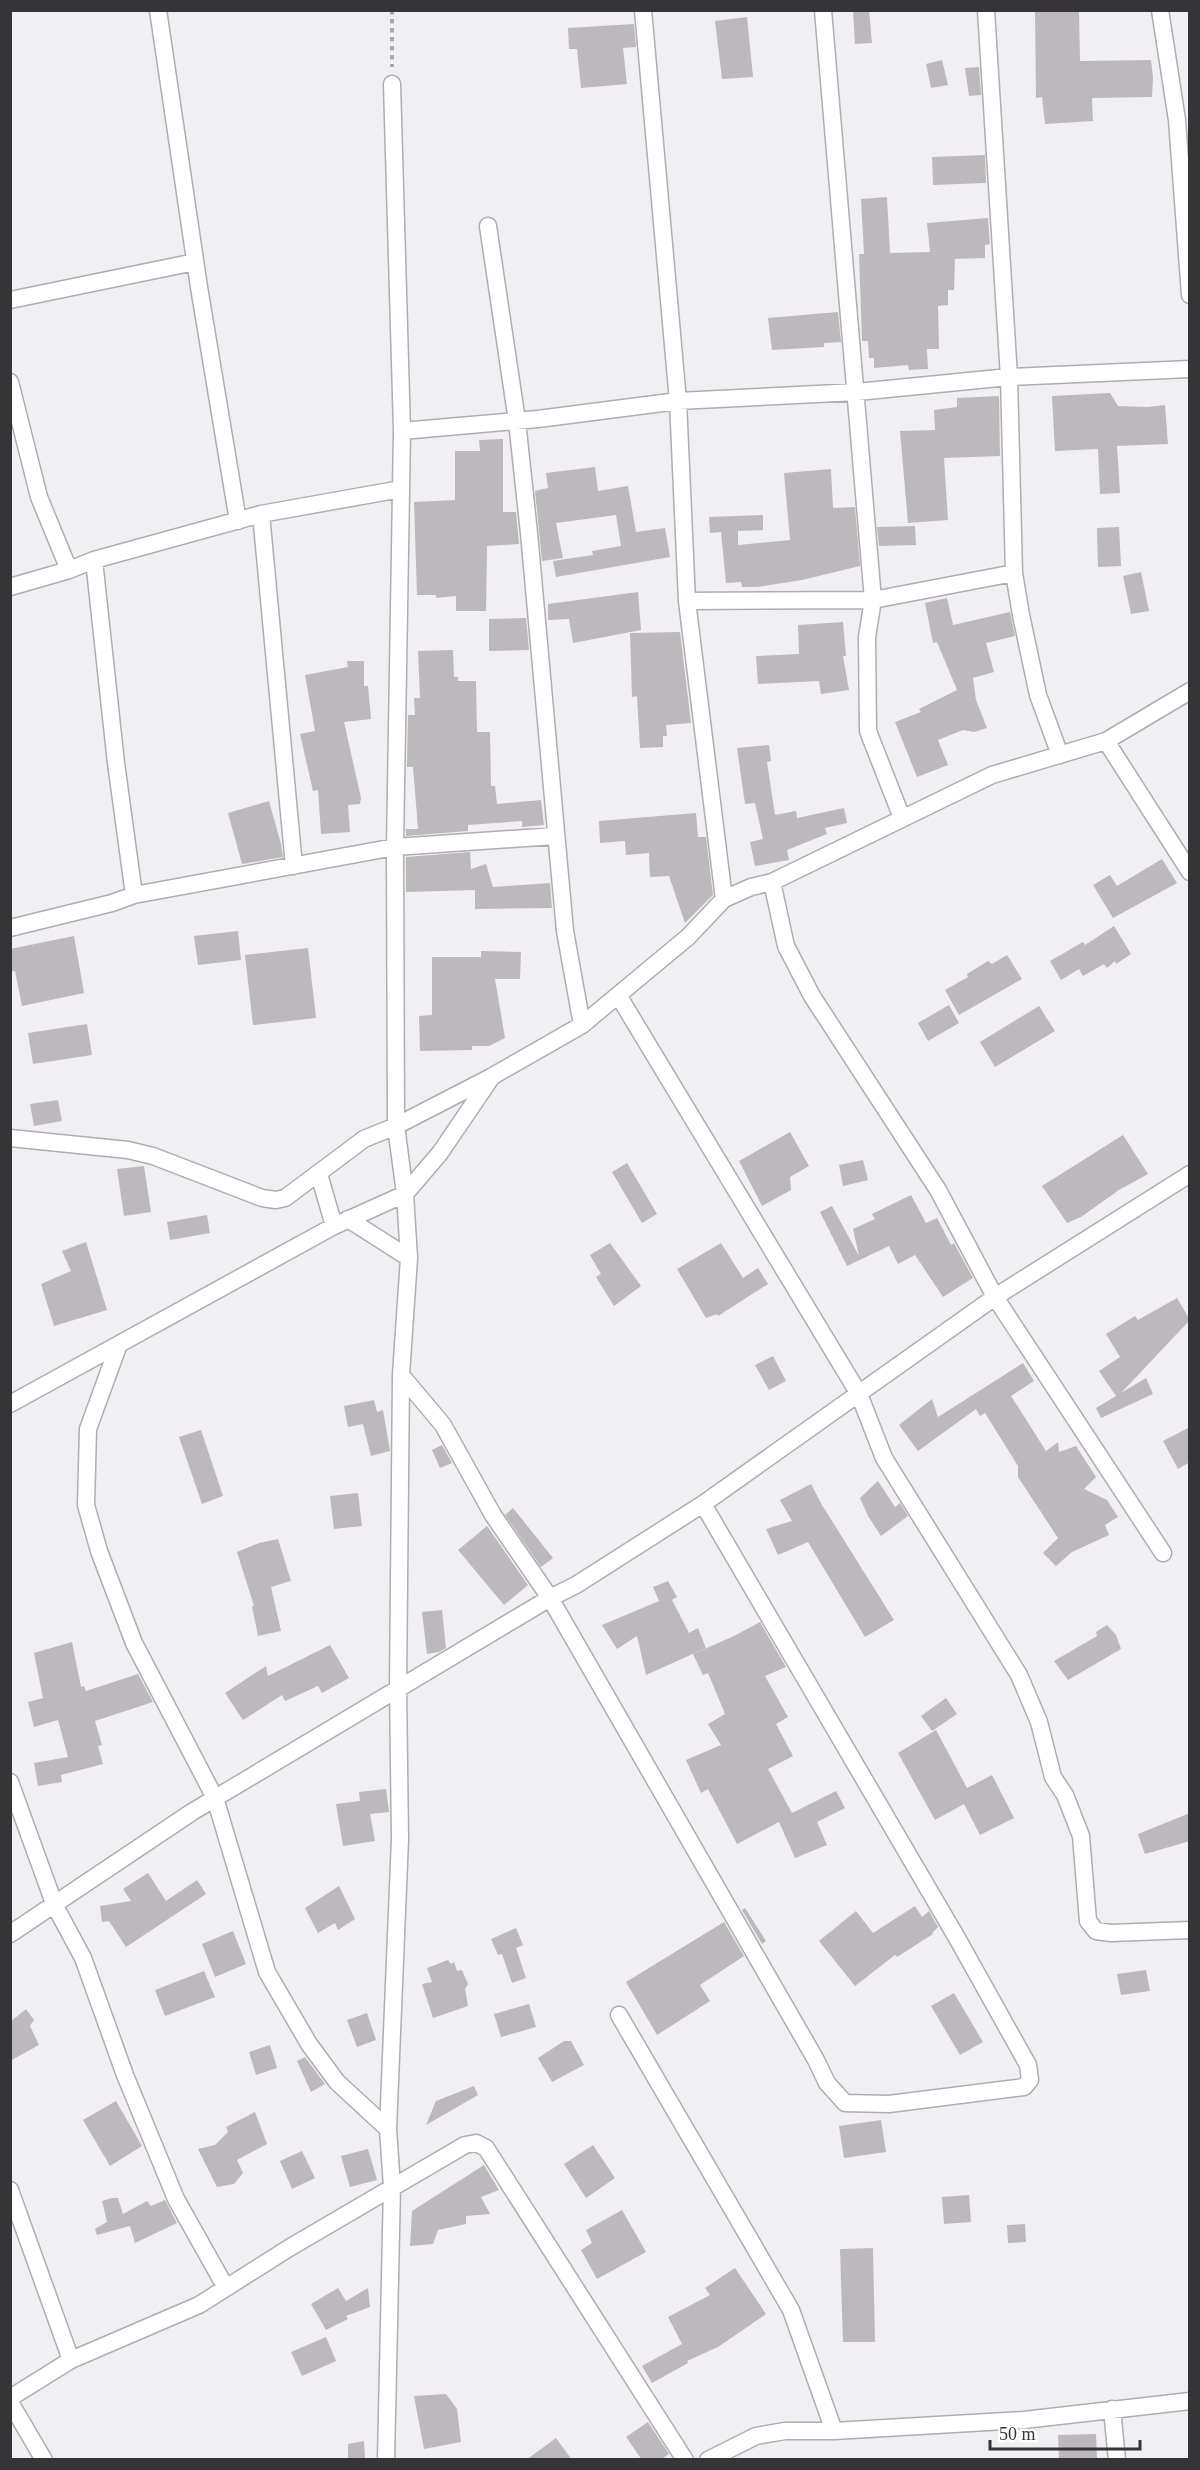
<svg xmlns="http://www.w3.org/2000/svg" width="1200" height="2470" font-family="'Times New Roman',serif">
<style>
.building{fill:#bdb8bc}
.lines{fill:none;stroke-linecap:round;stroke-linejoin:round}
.minor-casing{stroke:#adadb2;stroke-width:19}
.path{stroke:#a8a8ac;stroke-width:4;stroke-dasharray:4.5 4.5;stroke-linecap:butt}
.minor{stroke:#fff;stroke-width:16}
</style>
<rect width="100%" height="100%" fill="#f0eff4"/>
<path class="building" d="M853,10H869L872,43L855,44Z
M1035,10H1079L1080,61L1151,60L1153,77L1152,97L1092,98L1093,121L1045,124L1042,97L1036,98Z
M747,17L753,77L722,79L715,21Z
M634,24L636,47L623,48L627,84L581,88L577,49H569L568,28Z
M942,60L948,85L931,88L926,64Z
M979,67L981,95L969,96L965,68Z
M985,155L986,183L933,185L932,157Z
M887,197L890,253L930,252L927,223L988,218L990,244L985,245V258L955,259L954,290H948V305L938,306L939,349H927L928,369L909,370L908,365L874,368V358H869L868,341H862L859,254H864L861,199Z
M838,312L841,342L824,343V347L772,350L768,318Z
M1110,393L1118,406L1148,407L1165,405L1168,444L1117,446L1120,493L1100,494L1098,449L1055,451L1052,396Z
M999,396L1000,456L944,458L948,520L908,523L900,431L935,430L934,410L957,407V398Z
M503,439V512H516L519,544L487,546L486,611H456V596L436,598V595H417L414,502L455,500V451H480L479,440Z
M595,467L598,491L628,486L636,532L665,528L670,557L556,577L553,561L593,555L592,551L621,546L616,515L556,523L563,558L542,561L535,491L548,488L546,473Z
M831,469L833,508L855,507L860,566L802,580L757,587H742L741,582L726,583L721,532L710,533L709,517L763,515V530L738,531V545L790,540L784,473Z
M915,526L916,545L879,546L877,527Z
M1119,527L1121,566L1098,567L1097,528Z
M1141,572L1149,611L1131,614L1123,576Z
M638,592L641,630L573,643L569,619L548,620V604Z
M947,598L953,625L1010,612L1015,636L986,643L994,672L973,678L976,700L987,728L974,732L963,730L938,740L948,765L917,777L895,722L921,712L919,709L957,690L937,642L933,643L925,603Z
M526,618L529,650L489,651V619Z
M843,622L846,656H843L849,690L821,694L819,681L758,684L756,656L799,654L798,625Z
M680,632L691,723L666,725L667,736H663V747L640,748L637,696L632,697L630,633Z
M453,650L454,677H458V681H476L477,732H490L491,786H495L497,804L541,800L544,825L522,827V821L468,825V831L406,836V829H418L413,767H407L408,715H415L414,698H420L418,651Z
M347,661H364V686H368L371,719L344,722L361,798L360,804L348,805L350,832L321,834L318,790L313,791L300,734L315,731L305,675L348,667Z
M769,745L771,761L767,762L775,815L796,811L797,818L844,808L847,823L825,828L827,834L787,850L789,860L755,866L750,842L763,839L755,803L745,804L737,748Z
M269,801L281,844L283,857L242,864L228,813Z
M696,813L698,837H706L713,895L685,923L669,876L650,877L649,853L626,855L625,841L600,843L599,821Z
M470,852L471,869L486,864L493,887L550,883L552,908L475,909V890L406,892V857Z
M1162,859L1177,883L1113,918L1093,885L1110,875L1117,886Z
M1114,926L1131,954L1116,964L1115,961L1107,968L1104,964L1083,976L1079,969L1061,980L1050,961L1083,942L1085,945Z
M238,931L241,960L198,965L194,936Z
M74,936L84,993L22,1006L15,971L10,972V949Z
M308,948L316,1018L253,1025L245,955Z
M481,951L521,952L520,979H495L505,1038L489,1046H472V1050L420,1051L419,1016L432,1015V957H481Z
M1007,955L1022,979L959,1015L945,990L968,977L967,974L988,961L992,964Z
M949,1005L959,1023L928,1041L918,1023Z
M1039,1006L1055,1031L995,1067L980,1042Z
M87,1024L92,1055L33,1064L28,1033Z
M58,1100L62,1121L34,1126L30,1104Z
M790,1132L809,1166L790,1177L791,1190L762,1206L739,1161Z
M1123,1135L1148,1174L1119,1190L1081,1217L1067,1223L1042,1186Z
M863,1160L868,1180L843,1186L839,1165Z
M627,1163L657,1214L642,1223L612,1172Z
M144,1166L151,1212L124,1216L117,1169Z
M911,1195L926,1223L937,1218L951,1245L954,1243L973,1278L943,1297L915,1255L898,1264L889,1246L847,1266L820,1212L832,1206L859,1256L853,1229L875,1219L872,1214Z
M207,1215L210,1233L170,1240L167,1222Z
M86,1242L107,1310L54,1326L41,1284L71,1271L62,1251Z
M610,1243L641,1286L614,1306L596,1277L601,1274L590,1255Z
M721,1243L743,1278L758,1268L768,1284L718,1316L717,1314L706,1318L677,1269Z
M1177,1298L1190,1320L1121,1393L1146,1378L1153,1394L1101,1418L1096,1408L1116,1396L1099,1371L1120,1357L1106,1334L1135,1316L1138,1320Z
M773,1356L786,1381L769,1390L755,1365Z
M1023,1363L1034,1381L1011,1396L1046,1451L1058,1442L1059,1452L1076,1446L1096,1477L1084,1489L1107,1500L1118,1517L1105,1525L1109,1535L1072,1552L1056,1566L1043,1553L1058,1538L1018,1477V1466L985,1413L980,1416L976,1409L918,1451L899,1425L932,1399L938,1417Z
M374,1400L377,1412L383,1410L390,1451L371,1456L363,1424L348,1427L344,1406Z
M1190,1427V1462L1178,1469L1163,1441Z
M201,1430L223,1496L202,1504L179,1437Z
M442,1445L452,1463L440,1468L432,1450Z
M878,1481L895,1507L900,1503L908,1516L881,1536L868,1516L860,1498Z
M811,1484L822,1505L894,1620L865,1637L808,1542L778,1555L766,1529L792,1521L780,1500Z
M358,1493L362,1526L334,1529L330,1496Z
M513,1508L553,1558L541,1567L505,1515Z
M487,1526L528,1585L504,1605L458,1550Z
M278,1539L291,1581L271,1587L281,1631L258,1636L252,1606H254L237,1552L259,1543Z
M668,1581L677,1597L672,1600L689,1633L698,1628L706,1648L646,1675L637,1636L617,1649L602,1625L659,1601L653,1587Z
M442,1610L446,1648L439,1652L427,1654L422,1612Z
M760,1622L786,1667L765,1676L788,1717L776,1724L793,1756L768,1769L792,1813L836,1791L845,1808L817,1822L827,1845L795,1858L779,1822L737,1844L708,1789L701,1793L686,1760L721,1745L708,1724L725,1714L708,1673L703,1675L693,1654L734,1636Z
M1107,1625L1116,1635L1121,1649L1068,1680L1054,1661L1097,1636L1096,1632Z
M72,1642L81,1687L84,1686L86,1691L138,1674L153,1702L95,1721L102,1745L98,1746L103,1764L61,1775L62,1782L38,1786L34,1763L68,1757L58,1720L34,1727L28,1702L43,1698L34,1653Z
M330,1645L349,1678L322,1693L318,1686L285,1701L282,1695L243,1720L225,1693L266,1666L268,1676Z
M946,1698L957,1714L932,1731L921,1716Z
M936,1730L967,1788L992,1775L1014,1818L980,1835L964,1804L935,1820L898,1753Z
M386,1789L389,1812L370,1814L375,1841L343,1846L336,1804L360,1801L359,1792Z
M1190,1813V1841L1145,1854L1138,1834Z
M148,1873L166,1901L197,1880L206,1894L126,1947L109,1921L102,1922L100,1906L131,1901L123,1889Z
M339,1886L355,1919L338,1930L335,1923L318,1933L305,1908Z
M915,1906L922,1917L929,1911L938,1927L932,1933L933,1934L897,1957L895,1955L855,1986L819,1941L856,1911L873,1933Z
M745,1908L766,1941L762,1944L742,1910Z
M724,1922L744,1956L700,1985L710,2001L657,2035L626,1982Z
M516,1928L523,1945L516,1948L526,1978L512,1983L502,1954L498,1955L491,1939Z
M233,1931L246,1964L215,1977L202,1944Z
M448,1960L451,1964L454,1962L457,1971L462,1970L468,1984L465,1989L468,2006L433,2018L422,1984L432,1982L427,1968Z
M1146,1970L1150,1991L1121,1995L1117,1974Z
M204,1971L215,1997L165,2016L155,1990Z
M954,1993L983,2042L960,2055L931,2006Z
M529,2004L536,2027L501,2037L494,2014Z
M26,2009L34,2020L30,2026L39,2045L10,2061V2022Z
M367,2013L376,2040L357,2047L347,2020Z
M564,2041H571L584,2065L552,2082L538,2058Z
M270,2045L277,2068L256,2075L249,2052Z
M305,2057L325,2084L311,2092L297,2061Z
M474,2086L478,2095L426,2125L436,2101Z
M116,2101L142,2146L110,2166L83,2120Z
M255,2112L267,2144L237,2160L243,2173L234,2184L217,2187L198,2149L215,2145L228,2132L226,2127Z
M881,2120L886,2152L844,2158L839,2126Z
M593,2145L615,2178L586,2198L564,2164Z
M368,2149L377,2180L350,2187L341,2156Z
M302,2151L315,2178L292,2189L280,2161Z
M484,2165L499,2190L481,2197L490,2214L466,2216V2224L438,2230L433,2244L410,2246L412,2211Z
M969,2195L971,2222L944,2224L942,2197Z
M112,2198H118L123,2214L147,2201L151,2206L165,2200L177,2223L135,2243L130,2226L97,2235L95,2229L107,2222L102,2201Z
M622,2210L646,2252L597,2279L581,2250L592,2243L586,2230Z
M1025,2224L1026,2242L1008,2243L1007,2225Z
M873,2248L875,2342H843L840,2249Z
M735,2268L766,2314L718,2347L687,2361L688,2363L652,2383L642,2366L682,2344L668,2317L710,2295L705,2288Z
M338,2288L346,2301L368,2288L370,2307L346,2316L348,2319L326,2330L311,2304Z
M326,2337L336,2361L302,2376L291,2352Z
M446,2394L457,2409L461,2442L424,2449L414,2396Z
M648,2422L669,2454L660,2460H642L626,2437Z
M1096,2434L1097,2460H1059L1058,2435Z
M556,2438L572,2460H526Z
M364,2441L365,2460H348V2444Z"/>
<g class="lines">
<g class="minor-casing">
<path id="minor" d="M158,10L199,287L238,521
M643,10L678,401L687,601L724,899
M823,10L873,600L867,637L868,731L902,818
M986,10L1009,377L1014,573L1021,615L1038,695L1060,755
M1160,10L1177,120L1190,295
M488,226L517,421L529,533L565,931L582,1025
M10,300L195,262
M10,382L39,497L69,570
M402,431L538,419L678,401L857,392L1009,377L1190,369
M261,514L294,866
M94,560L116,763L134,895
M10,587L69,570L94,560L261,514L401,489
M687,601L873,600L1014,573
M1106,741L1190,872
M772,882L786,946L812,996L938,1190L995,1297L1163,1553
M10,928L112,903L134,895L395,847L555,836
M618,995L859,1394L884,1458L1019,1675L1039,1722L1053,1777L1065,1795L1081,1836L1088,1921L1096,1931L1111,1933L1190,1930
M10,1138L128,1150L153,1156L262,1198L276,1200L285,1198L364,1139L396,1126L491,1077L582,1025L688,937L724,899L751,887L772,882L992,775L1106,741L1190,691
M319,1174L334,1226
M348,1219L409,1258
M119,1344L88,1429L86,1505L99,1551L134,1643L215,1798L267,1972L309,2044L337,2082L388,2129
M401,1375L443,1425L493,1515L550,1598L816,2060L827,2083L845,2103L889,2104L1024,2087L1030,2080L1028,2065L957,1938L703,1504
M10,1404L334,1226L405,1194L440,1153L491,1078
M10,1782L55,1906L83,1958L125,2075L176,2199L226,2288
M10,1934L192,1812L550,1598L576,1585L703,1504L995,1297L1190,1174
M619,2015L791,2310L834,2431
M10,2190L71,2360
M10,2398L71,2360L199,2305L289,2248L465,2145L476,2143L486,2148L685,2460
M10,2402L44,2460
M1112,2409L1117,2460
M386,2460L392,2187L388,2129L400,1839L398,1687L401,1375L409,1258L405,1194L396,1126L395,847L402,431L392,84
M708,2460L756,2436L785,2431H834L1024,2420L1190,2401"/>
</g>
<path class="path" d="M392,10V67"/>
<use href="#minor" class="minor"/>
</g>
<rect width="1200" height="2470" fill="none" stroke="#353537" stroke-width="24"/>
<path d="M990 2440v9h150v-9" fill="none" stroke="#353537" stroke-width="3"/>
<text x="999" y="2440" font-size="18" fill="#353537" stroke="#ffffff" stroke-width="4.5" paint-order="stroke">50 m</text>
</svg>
